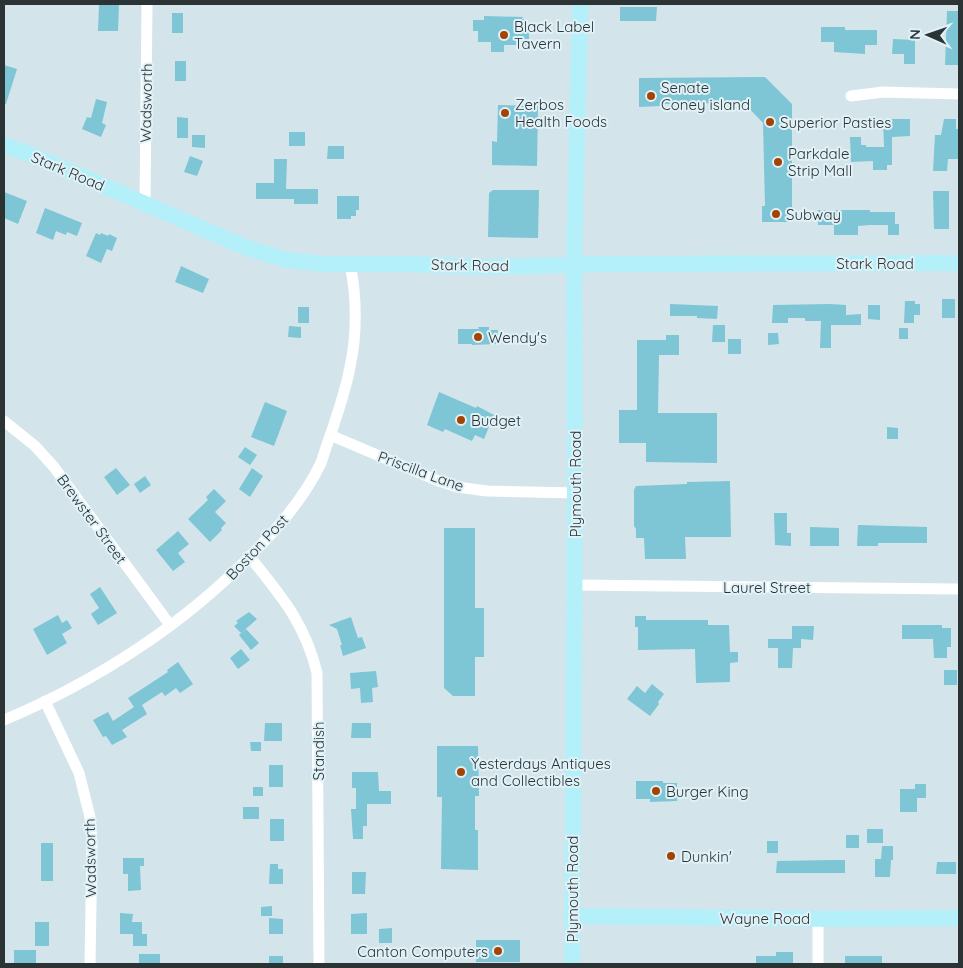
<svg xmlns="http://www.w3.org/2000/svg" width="963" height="968" font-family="Quicksand,sans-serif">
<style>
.building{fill:#7ec5d6}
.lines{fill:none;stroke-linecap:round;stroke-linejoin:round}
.street{stroke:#fff;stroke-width:11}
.secondary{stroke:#b3f0fa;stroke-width:16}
.poi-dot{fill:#a54304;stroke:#e0f2f7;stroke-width:2}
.labels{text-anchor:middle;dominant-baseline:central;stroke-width:4;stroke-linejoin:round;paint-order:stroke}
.poi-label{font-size:15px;fill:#2c3335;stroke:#e0f2f7;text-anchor:start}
.street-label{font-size:15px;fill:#2c3335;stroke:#e0f2f7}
</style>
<rect width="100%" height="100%" fill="#d3e5ea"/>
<path class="building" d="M99,4H119L118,31H98Z
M620,7H657L656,21H620Z
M947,11H959V65H945Z
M172,13H183V33H172Z
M484,16L523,17L522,19H526V25H529V39H526V45H504V52H491V42H478V31H473V20H484Z
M821,27H845V30H877V45H865V54L834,52V42H821Z
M893,39L915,40V64H904V54H892Z
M175,61H186V81H175Z
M4,65L17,69L6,104H4Z
M765,77L792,104V222H762V206H765L763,123L744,103L660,104V106L639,107V78Z
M96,99L107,102L102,123L106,125L101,137L82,129L87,117L91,118Z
M498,105L538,106L537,166L492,165V141L497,142Z
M177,117L188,118V138H177Z
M883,119H910V136L892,137V165H887V170H873V161L851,162L850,137H861V145H866V147H884Z
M944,119H956V129H959L958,159H948L947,171H933L935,135H941Z
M289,132H305V146H289Z
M192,135H205V148L192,147Z
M328,146H344V159H327Z
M190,156L203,161L197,176L184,172Z
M274,159H287L286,189H318V204H294V199H256V183H274Z
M493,190H539L538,238L488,237L489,193Z
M933,191H949V229H934Z
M4,192L27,201L18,224L4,218Z
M337,196H359V210H356V216H351V219H337Z
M45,208L82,223L77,236L67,232L66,235L56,231L53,240L36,233Z
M818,210H870V212H895V224H899V235H888V225H870L858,226V235H834V225H818Z
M96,233L100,235L101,233L108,236L109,234L117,238L112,251L107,249L101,263L86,256Z
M181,266L209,279L203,293L175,282Z
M942,299H955V318H942Z
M905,301H915V304H920V315H914V323H904Z
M670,304L718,306L717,319L697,318V316H670Z
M829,304L846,305V315L861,314V325H831V348H820L821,321H805V318H788V323H772L773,305Z
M868,305H880V320L868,319Z
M298,307H309V323H298Z
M713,325H725V342H712Z
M289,326L301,327V338L288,337Z
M478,327H489V330H498L497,344L472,345V344H458V329H479Z
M899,328H908V339H899Z
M768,333H778L779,344L768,345Z
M666,335H679V355H659L658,413H717V463L646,462V443H619V410H637V340H666Z
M728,339H741V354H728Z
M439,392L476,408L477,406L494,415L484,439L475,435L472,441L445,429L443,432L427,425Z
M265,402L287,411L274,446L251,437Z
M887,427L898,428V439H887Z
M245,447L257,455L250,465L238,457Z
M116,468L130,485L117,495L104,477Z
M252,468L263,476L250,497L239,489Z
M145,476L151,485L140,493L134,484Z
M730,481L731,537H685L686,559H645L644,538H636V529L634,526V490L636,486L687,484V482Z
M214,489L226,501L215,512L226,523L221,528L222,530L210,542L188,519L208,500L206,497Z
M774,513H787V533H791V546L775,545Z
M858,525L927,527V543H878V546H857Z
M810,527L839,528V546H810Z
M444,528H475V608H484V657H475V696H453L444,688Z
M178,531L189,544L178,553L185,562L173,571L156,550Z
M100,587L117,613L98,625L91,614L99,608L90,594Z
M249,612L257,619L241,633L234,626L238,623L236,621Z
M58,615L62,623L67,620L72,628L62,634L67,643L47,655L33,629Z
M635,616H646V620H708V625H729L730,652H738V662L730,663V682L696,683L695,649L638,650V627H635Z
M351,617L358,638L362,637L366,648L343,656L340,645H342L337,629L329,625Z
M902,625H942V628H951V647H947V658H934L933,639H902Z
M792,626H814L813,640L801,639V648H793L792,668H778V648H768V639H792Z
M246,629L259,643L251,650L239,635Z
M241,649L250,660L238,669L230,658Z
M178,662L193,684L180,693L176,688L165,696L162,692L142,705L147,714L122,730L127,737L112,745L106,736L103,737L93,720L108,712L113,721L134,707L128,698L168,672L167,670Z
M944,670H957V685H944Z
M376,671L378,687L372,688L373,702L361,703L360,688L351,689L350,673Z
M652,684L664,694L658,702L659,704L650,716L627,699L637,686L645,693Z
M265,723H282V741H264Z
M352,723H371V738H351Z
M250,742H261V751H251Z
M437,746H478L479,796H475V830H478V870L441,869L442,797H437Z
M269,765H283V787H269Z
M352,772H378L379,791H391V804H367V826H363V839H353L351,809H356V788H352Z
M636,781H663V783H677V801L650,802V799H636Z
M915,784H926V798H917V812H900V789H915Z
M253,787H263V796H253Z
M243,807H259V819H243Z
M270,819H284V841H270Z
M867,829H883V843H867Z
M846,835H859V848H846Z
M767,841H778V853H767Z
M41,843H53V881H41Z
M882,846H893V860H891L890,877H875V859H881Z
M123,858H144V866H140L141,890L128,891V874H123Z
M833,860H845V873H776L777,861Z
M937,862H956V874H936Z
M270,864H278V869H283V884H269Z
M352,872H366L365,894H352Z
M272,906V916H261V907Z
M120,913L133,914L132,922H142V934H147V946H133V934H120Z
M367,913V934H351V914Z
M269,918L283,919V934H269Z
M35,922H49V946H35Z
M392,928V943H379V929Z
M476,940H520V962H476Z
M14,950H36V964H14Z
M776,952H793V964H756V956H776Z
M139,954H160V964H139Z
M269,956H283V964H269Z
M845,956H882V964H845Z"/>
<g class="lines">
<path class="street" d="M851,96L883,92L959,94
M145,203L147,4
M4,421L35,446L54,467L170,625
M330,435L436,480L457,487L487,491L575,493
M250,557C281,596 305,623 317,673L319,964
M574,585L959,589
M45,701L79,773L90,817L92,843L90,964
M4,720C97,681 185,624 255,551C281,525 305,496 321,463C331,431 344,400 350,367C357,335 357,297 350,264
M818,964V918"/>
<path class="secondary" d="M4,145L35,156L247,248L287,260L323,264H410L486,267L607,264L959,263
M571,916L839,919L959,918
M572,964L575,493L574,265L580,4"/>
</g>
<g class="poi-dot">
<circle cx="504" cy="35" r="5"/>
<circle cx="651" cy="96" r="5"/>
<circle cx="505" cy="113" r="5"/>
<circle cx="770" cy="122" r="5"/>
<circle cx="778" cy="162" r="5"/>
<circle cx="776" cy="214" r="5"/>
<circle cx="478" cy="337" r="5"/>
<circle cx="461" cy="420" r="5"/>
<circle cx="461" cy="772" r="5"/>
<circle cx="656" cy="791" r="5"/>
<circle cx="671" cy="856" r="5"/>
<circle cx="498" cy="951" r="5"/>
</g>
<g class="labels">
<g class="poi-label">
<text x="514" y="26">Black Label<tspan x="514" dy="17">Tavern</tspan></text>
<text x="661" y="87">Senate<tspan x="661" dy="17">Coney island</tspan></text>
<text x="515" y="104">Zerbos<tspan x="515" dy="17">Health Foods</tspan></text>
<text x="780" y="122">Superior Pasties</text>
<text x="788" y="153">Parkdale<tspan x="788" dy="17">Strip Mall</tspan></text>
<text x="786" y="214">Subway</text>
<text x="488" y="337">Wendy's</text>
<text x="471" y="420">Budget</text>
<text x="471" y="763">Yesterdays Antiques<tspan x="471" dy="17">and Collectibles</tspan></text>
<text x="666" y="791">Burger King</text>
<text x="681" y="856">Dunkin'</text>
<text x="488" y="951" text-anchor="end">Canton Computers</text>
</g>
<g class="street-label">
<text transform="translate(146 103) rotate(-89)">Wadsworth</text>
<text transform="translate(68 171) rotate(23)">Stark Road</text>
<text x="875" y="263">Stark Road</text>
<text transform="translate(470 265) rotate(1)">Stark Road</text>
<text transform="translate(421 471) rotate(20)">Priscilla Lane</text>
<text transform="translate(575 484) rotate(-90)">Plymouth Road</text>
<text transform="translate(92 519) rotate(54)">Brewster Street</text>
<text transform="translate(257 547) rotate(-47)">Boston Post</text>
<text x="767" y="587">Laurel Street</text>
<text transform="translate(318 751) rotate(-90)">Standish</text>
<text transform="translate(90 858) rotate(-91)">Wadsworth</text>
<text transform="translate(572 889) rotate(-90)">Plymouth Road</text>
<text x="765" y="918">Wayne Road</text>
</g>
</g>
<rect width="963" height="968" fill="none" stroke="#2c3335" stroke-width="10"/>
<g transform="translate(928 35) rotate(272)" stroke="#e0f2f7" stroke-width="4" paint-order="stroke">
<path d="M0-4L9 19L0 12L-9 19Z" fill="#2c3335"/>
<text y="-8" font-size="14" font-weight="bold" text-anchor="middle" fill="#2c3335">N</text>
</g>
</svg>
